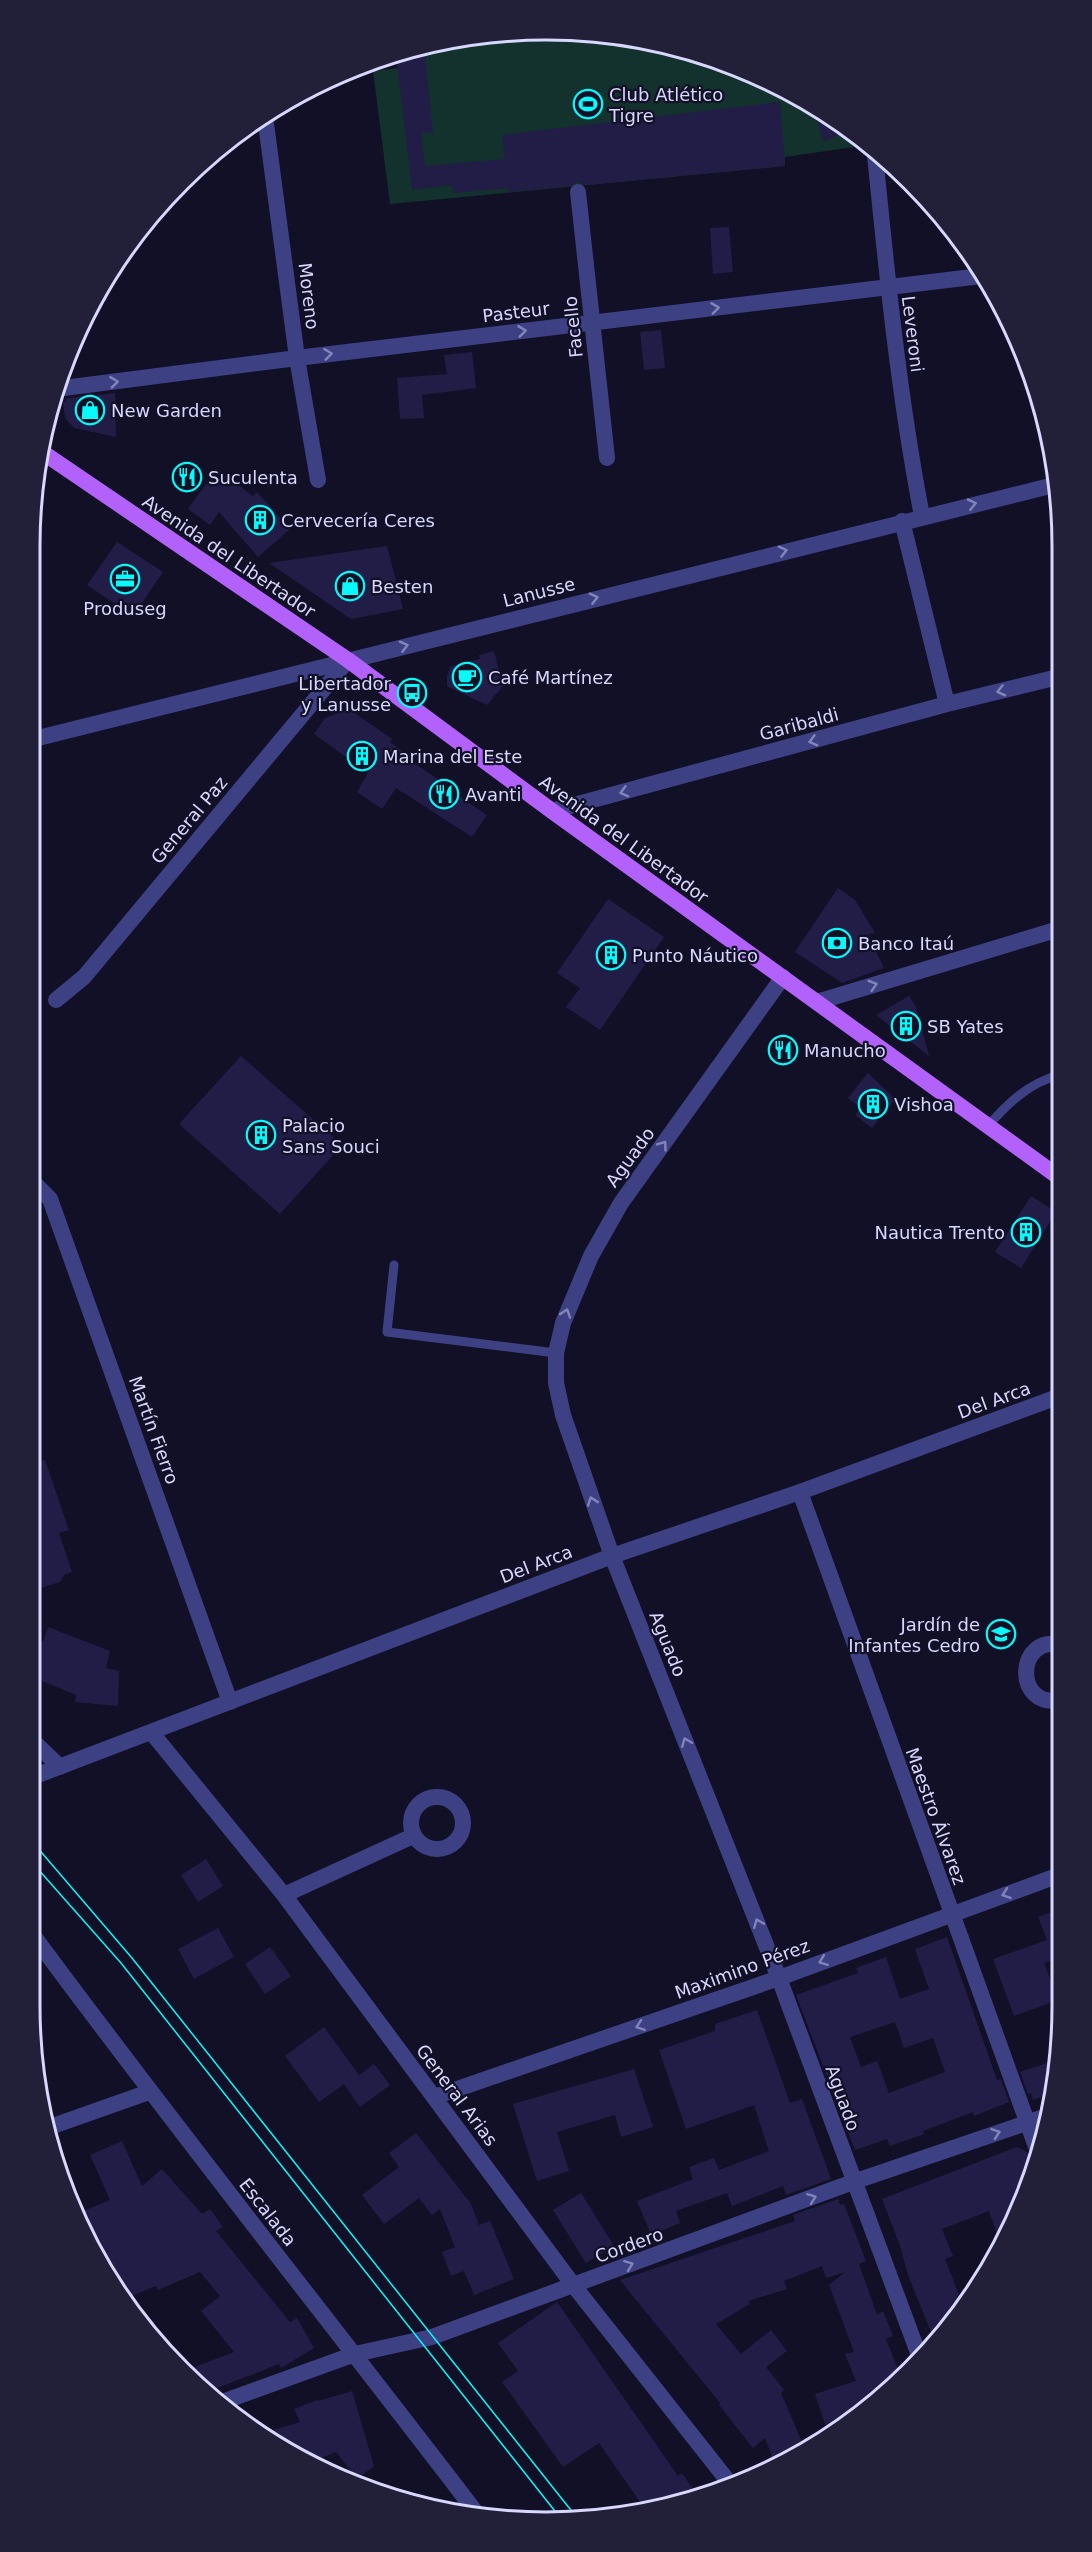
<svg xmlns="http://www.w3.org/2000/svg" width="1092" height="2552" font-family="'DejaVu Sans',sans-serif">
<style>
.green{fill:#13312d}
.building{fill:#211d47;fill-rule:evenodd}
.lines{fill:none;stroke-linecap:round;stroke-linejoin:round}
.service{stroke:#3d4184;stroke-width:9}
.minor{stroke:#3d4184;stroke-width:16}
.tertiary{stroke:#3d4184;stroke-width:16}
.primary{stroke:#b261fb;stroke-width:16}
.tram{stroke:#09f8f8;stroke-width:1.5}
.oneway{stroke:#8384bb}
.labels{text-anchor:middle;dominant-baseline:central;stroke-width:4.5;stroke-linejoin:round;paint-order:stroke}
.poi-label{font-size:18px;fill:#d8d7fe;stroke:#121027;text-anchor:start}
.street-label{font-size:18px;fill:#d8d7fe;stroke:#121027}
.rim{fill:none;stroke:#d8d7fe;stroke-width:3}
</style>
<rect width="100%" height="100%" fill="#121027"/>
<path class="green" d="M513,31L614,34L712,58L860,136L868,145L785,157V166L390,204L373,71L398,68L396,54L413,47Z"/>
<path class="building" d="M424,46L433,132L421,133L425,166L505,159L502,135L780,102L785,166L585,185L577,182L570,186L508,192V188L453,193L452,185L412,190L396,54Z
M814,112L830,120L848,130L824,142Z
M729,227L733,272L713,274L710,228Z
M661,330L665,368L644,370L640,332Z
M472,352L476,388L422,395L424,418L400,419L397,378L447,374L444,355Z
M115,393L116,437L74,428L65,418L63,403L67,398Z
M217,469L253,496L257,492L290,529L258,557L219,512L210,525L188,509Z
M117,542L163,572L133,616L87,585Z
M387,546L403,609L351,619L269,563Z
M494,651L503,686L487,705L447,686V676L451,666L480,659L479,655Z
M349,709L392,739L390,742L415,760L414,763L439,780L438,782L487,815L472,837L396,788L382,809L357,792L368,773L314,734L325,718Z
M838,888L855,900L875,933L868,934L884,968L842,983L795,952Z
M608,899L664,937L600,1030L566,1007L580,988L557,973Z
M909,996L916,1007L929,1056L876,1015Z
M241,1056L342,1145L280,1214L179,1124Z
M868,1073L895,1099L872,1128L855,1115L861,1108L848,1098Z
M1031,1196L1056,1212L1021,1268L995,1252Z
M45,1460L69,1530L59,1533L72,1572L64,1575L60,1582L34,1590L30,1578V1465Z
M48,1627L110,1651L106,1668L119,1671L118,1706L75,1702L76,1695L30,1676V1636L43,1642Z
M206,1859L223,1886L198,1902L181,1875Z
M1062,1908V1974L1055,1959L1044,1963L1058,2000L1014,2016L993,1959L1047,1940L1038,1917Z
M218,1928L234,1957L194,1979L178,1949Z
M947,1937L997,2080L1001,2079L1009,2102L974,2116L973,2112L923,2131L924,2134L890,2146L887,2139L855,2150L796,1995L858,1973L856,1968L886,1957L900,1999L929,1989L915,1949ZM895,2022L904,2048L933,2038L945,2072L889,2093L877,2061L861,2067L850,2037Z
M270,1947L291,1976L265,1994L245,1964Z
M757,2010L790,2103L802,2099L831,2179L786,2195L783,2186L732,2206L727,2193L676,2211L680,2223L651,2235L637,2201L693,2179L689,2167L714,2158L719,2170L769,2151L754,2105L686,2129L659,2050L715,2031V2024Z
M324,2027L359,2075L374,2064L390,2085L360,2107L344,2084L319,2102L285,2056Z
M1053,2061L1047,2095L1033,2100L1031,2093L1028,2094L1020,2072Z
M634,2069L653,2127L621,2137L615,2115L557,2132L569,2171L537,2181L513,2104Z
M416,2133L471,2204L479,2225L490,2221L514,2279L474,2295L464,2271L451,2276L442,2252L455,2247L440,2209L432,2215L419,2198L384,2224L362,2195L399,2167L389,2153Z
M122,2141L142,2186L162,2169L202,2214L210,2209L223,2227L216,2231L290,2322L297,2318L314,2348L281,2368L279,2364L212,2390L187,2370L234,2352L201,2311L220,2296L200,2272L158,2290L156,2286L124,2299L99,2264L76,2214L110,2200L90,2155Z
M1017,2147L1027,2152L1035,2172L1001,2245L989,2211L942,2229L953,2256L945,2259L963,2305L936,2344L908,2275L900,2246L882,2199Z
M581,2193L614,2246L586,2263L553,2210Z
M838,2199L840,2205L844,2204L866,2261L859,2264L877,2315L883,2311L893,2336L886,2339L900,2374L828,2433L815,2394L856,2381L845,2354L854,2352L829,2285L845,2272L826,2278L822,2266L784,2281L787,2289L748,2301L750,2304L716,2324L741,2354L771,2330L787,2351L766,2367L784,2390L781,2393L806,2451L775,2464L765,2438L753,2448L719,2405L720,2403L620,2280L795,2221L793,2215Z
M557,2302L678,2476L682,2473L696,2494L647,2512L599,2443L563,2467L502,2382L518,2371L498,2343Z
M352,2391L374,2466L357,2479L336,2452L316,2460L314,2456L304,2459L288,2453L264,2433L300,2422L294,2409L317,2400L318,2401Z"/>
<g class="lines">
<path class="service" d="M988,1126C1008,1103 1029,1083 1059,1075
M394,1265L387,1332L556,1353"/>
<path class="minor" d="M265,116L297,358L318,480
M875,155C887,276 899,397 922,516
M578,192L607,458
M56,389L297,358L981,276
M902,521L947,704
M30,740L1058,484
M552,811L947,704L1058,677
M783,977L621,1203L591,1256L563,1323L556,1353V1383L563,1415L612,1556L779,1978L920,2358
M56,1000L84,977L348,660
M817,1002L1059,929
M30,1179L50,1199L230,1702
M800,1492L1038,2152
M1061,1645C1016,1634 1013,1709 1061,1700
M152,1733L284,1895L574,2286L728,2481
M30,1738L60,1767
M411 1823a26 26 0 1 1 52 0a26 26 0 1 1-52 0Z
M284,1895L413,1836
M30,1931C176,2129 329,2320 478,2515
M434,2097L779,1978L1062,1874
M50,2127L149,2092
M225,2401L355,2354L432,2337L853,2182L1044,2117"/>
<path class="tertiary" d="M30,1778L612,1556L800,1492L1060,1396"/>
<path class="primary" d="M45,454L348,660L552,811L1060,1178"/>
<path class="tram" d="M30,1839L132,1958L578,2519
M30,1860L121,1963L562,2520"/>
</g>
<defs><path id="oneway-chevron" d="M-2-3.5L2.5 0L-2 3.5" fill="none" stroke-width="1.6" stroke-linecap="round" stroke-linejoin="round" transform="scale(1.5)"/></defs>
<g class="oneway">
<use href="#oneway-chevron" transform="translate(715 308) rotate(-7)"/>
<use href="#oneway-chevron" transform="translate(522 331) rotate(-7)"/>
<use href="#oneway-chevron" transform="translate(328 354) rotate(-7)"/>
<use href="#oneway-chevron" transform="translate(114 382) rotate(-7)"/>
<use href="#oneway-chevron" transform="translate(972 504) rotate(-13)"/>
<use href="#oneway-chevron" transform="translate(783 551) rotate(-14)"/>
<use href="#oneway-chevron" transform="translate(594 598) rotate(-14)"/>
<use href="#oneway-chevron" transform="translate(404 646) rotate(-14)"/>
<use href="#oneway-chevron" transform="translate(1001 691) rotate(166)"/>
<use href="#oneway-chevron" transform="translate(813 741) rotate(165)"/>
<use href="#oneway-chevron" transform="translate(624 792) rotate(165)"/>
<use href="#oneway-chevron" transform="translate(873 985) rotate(-17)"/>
<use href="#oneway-chevron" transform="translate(663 1145) rotate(-54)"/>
<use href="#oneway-chevron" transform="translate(566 1313) rotate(-71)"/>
<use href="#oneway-chevron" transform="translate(592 1501) rotate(-109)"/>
<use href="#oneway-chevron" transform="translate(686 1742) rotate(-112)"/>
<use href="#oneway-chevron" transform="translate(1006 1894) rotate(161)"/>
<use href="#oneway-chevron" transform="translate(758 1923) rotate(-112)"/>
<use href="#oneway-chevron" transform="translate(823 1961) rotate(159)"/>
<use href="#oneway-chevron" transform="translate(640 2026) rotate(161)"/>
<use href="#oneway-chevron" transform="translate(996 2133) rotate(-19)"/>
<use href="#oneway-chevron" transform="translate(812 2198) rotate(-20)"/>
<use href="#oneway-chevron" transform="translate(629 2265) rotate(-20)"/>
</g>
<defs>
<g id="stadium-ring" transform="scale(1.5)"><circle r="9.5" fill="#121027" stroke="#09f8f8" stroke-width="1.5"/><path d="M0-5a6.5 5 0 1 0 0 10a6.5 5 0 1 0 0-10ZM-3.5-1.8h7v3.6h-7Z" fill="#09f8f8"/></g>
<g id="shop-ring" transform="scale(1.5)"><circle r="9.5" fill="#121027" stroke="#09f8f8" stroke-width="1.5"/><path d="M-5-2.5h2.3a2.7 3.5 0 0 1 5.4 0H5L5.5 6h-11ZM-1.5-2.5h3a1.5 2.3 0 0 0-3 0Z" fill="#09f8f8"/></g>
<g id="restaurant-ring" transform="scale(1.5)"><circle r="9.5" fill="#121027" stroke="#09f8f8" stroke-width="1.5"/><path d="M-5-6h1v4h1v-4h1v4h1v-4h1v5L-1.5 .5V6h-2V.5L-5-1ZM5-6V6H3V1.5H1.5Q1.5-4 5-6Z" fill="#09f8f8"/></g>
<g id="building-ring" transform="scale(1.5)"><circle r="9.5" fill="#121027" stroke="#09f8f8" stroke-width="1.5"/><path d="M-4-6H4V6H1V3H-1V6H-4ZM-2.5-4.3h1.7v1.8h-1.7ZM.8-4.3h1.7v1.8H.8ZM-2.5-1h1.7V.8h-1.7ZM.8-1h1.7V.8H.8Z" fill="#09f8f8"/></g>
<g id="office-ring" transform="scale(1.5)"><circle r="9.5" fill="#121027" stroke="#09f8f8" stroke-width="1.5"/><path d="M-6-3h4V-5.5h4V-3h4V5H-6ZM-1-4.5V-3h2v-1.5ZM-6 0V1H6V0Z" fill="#09f8f8"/></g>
<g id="cafe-ring" transform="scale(1.5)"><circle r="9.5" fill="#121027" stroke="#09f8f8" stroke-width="1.5"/><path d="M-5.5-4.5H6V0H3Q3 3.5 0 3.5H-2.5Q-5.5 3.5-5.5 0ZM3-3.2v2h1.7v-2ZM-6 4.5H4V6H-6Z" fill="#09f8f8"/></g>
<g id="bus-ring" transform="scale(1.5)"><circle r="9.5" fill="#121027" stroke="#09f8f8" stroke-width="1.5"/><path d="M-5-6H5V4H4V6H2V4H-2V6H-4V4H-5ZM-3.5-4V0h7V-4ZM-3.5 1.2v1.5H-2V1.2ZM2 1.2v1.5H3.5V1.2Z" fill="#09f8f8"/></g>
<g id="bank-ring" transform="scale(1.5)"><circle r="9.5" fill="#121027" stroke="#09f8f8" stroke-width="1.5"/><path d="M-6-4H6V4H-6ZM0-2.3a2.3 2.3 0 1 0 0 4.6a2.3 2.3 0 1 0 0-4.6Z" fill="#09f8f8"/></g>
<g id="school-ring" transform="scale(1.5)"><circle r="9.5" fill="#121027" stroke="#09f8f8" stroke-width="1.5"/><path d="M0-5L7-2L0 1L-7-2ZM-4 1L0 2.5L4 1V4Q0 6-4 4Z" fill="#09f8f8"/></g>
</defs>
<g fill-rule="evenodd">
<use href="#stadium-ring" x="588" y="104"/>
<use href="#shop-ring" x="90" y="410"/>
<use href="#restaurant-ring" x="187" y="477"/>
<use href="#building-ring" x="260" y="520"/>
<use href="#office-ring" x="125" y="579"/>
<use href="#shop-ring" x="350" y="586"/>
<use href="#cafe-ring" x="467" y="677"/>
<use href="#bus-ring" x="412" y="693"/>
<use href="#building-ring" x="362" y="756"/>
<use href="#restaurant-ring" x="444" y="794"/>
<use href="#bank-ring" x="837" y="943"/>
<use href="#building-ring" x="611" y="955"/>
<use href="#building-ring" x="906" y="1026"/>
<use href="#restaurant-ring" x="783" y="1050"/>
<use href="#building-ring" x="873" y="1104"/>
<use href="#building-ring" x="261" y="1135"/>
<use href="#building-ring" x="1026" y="1232"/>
<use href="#school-ring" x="1001" y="1634"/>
</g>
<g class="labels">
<g class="poi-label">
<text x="609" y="94">Club Atlético<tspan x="609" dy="21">Tigre</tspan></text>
<text x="111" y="410">New Garden</text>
<text x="208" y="477">Suculenta</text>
<text x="281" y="520">Cervecería Ceres</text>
<text x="371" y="586">Besten</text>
<text x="125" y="608" text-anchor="middle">Produseg</text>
<text x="488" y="677">Café Martínez</text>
<text x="391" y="683" text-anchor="end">Libertador<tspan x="391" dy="21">y Lanusse</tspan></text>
<text x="383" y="756">Marina del Este</text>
<text x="465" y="794">Avanti</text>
<text x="858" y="943">Banco Itaú</text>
<text x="632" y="955">Punto Náutico</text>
<text x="927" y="1026">SB Yates</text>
<text x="804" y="1050">Manucho</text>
<text x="894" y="1104">Vishoa</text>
<text x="282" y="1125">Palacio<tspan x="282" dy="21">Sans Souci</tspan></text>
<text x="1005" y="1232" text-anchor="end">Nautica Trento</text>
<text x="980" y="1624" text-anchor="end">Jardín de<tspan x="980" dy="21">Infantes Cedro</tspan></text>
</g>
<g class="street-label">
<text transform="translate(309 296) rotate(83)">Moreno</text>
<text transform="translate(516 312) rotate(-7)">Pasteur</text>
<text transform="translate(573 327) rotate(-96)">Facello</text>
<text transform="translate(913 334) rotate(83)">Leveroni</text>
<text transform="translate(229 556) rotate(34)">Avenida del Libertador</text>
<text transform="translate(539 592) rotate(-14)">Lanusse</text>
<text transform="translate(799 724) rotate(-15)">Garibaldi</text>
<text transform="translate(189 820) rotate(-50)">General Paz</text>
<text transform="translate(624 839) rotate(36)">Avenida del Libertador</text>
<text transform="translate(630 1157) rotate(-54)">Aguado</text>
<text transform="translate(994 1400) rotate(-20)">Del Arca</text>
<text transform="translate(154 1430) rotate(70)">Martín Fierro</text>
<text transform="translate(536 1564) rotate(-21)">Del Arca</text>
<text transform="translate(668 1644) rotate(68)">Aguado</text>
<text transform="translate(936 1816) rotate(70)">Maestro Álvarez</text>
<text transform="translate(742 1969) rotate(-20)">Maximino Pérez</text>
<text transform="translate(457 2095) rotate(53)">General Arias</text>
<text transform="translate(843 2098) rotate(70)">Aguado</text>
<text transform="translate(268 2212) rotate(52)">Escalada</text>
<text transform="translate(629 2245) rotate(-20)">Cordero</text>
</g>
</g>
<path d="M0 0H1092V2552H0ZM546 40H546A506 506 0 0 1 1052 546V2006A506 506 0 0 1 546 2512H546A506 506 0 0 1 40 2006V546A506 506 0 0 1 546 40Z" fill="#222038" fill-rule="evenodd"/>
<path class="rim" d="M546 40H546A506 506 0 0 1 1052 546V2006A506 506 0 0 1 546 2512H546A506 506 0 0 1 40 2006V546A506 506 0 0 1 546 40Z"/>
</svg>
